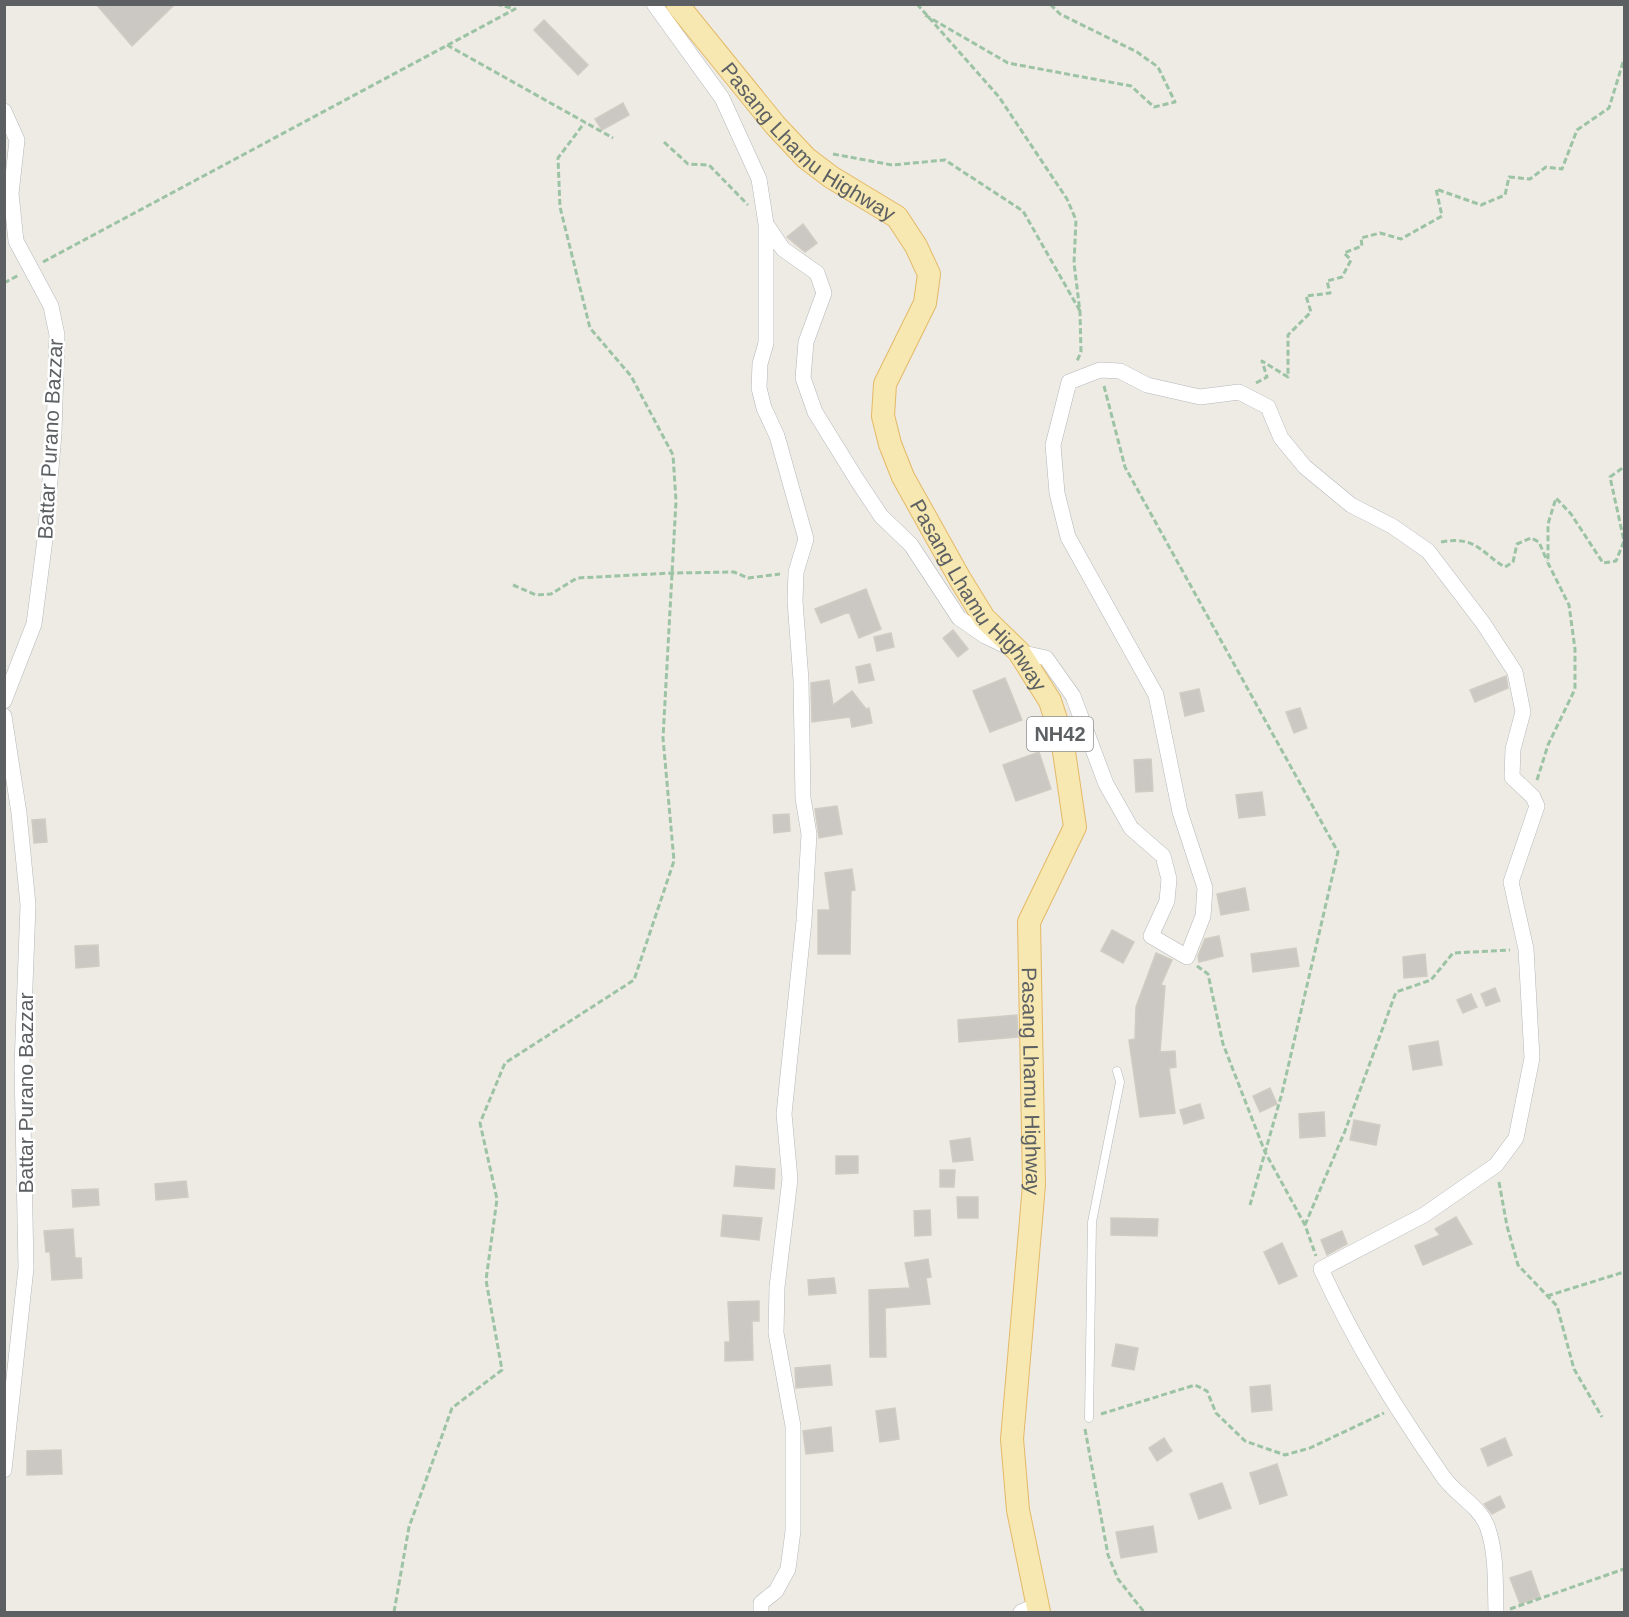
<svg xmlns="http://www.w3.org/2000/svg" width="1629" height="1617" font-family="Arial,sans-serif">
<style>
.building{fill:#cbc8c3;stroke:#d1ccc3;stroke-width:1.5}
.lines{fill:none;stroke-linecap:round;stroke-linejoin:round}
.lane-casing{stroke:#b5b7ba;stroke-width:9}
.street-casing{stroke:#b5b7ba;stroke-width:16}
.primary-casing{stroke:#e4b967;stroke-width:24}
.path{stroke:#9dc3a5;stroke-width:3;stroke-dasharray:6 3;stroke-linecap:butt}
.lane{stroke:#fff;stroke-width:8}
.street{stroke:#fff;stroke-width:15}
.primary{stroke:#f7e7b0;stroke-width:22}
.labels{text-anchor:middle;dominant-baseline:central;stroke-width:5;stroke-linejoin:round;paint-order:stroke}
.shield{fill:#fff;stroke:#8d9092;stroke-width:1.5}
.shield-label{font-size:20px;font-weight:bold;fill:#5c6063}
.street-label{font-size:21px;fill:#5c6063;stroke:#fff}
</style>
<rect width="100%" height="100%" fill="#edebe4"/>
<path class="building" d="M96,4H175L132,46Z
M544,20L588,65L578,75L534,30Z
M623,103L629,115L602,130L595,119Z
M803,224L817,243L805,252L787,237Z
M866,589L881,629L859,638L849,612L821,623L815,609Z
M953,630L968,649L958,657L943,638Z
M891,633L894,647L877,651L874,637Z
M870,664L874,680L859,683L856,667Z
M1506,676L1508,688L1475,702L1470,690Z
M1005,678L1022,720L990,732L973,691Z
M829,680L833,705L852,691L866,709L869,708L872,723L852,727L850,717L812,722L811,683Z
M1199,689L1204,711L1185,716L1180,693Z
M1300,708L1307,728L1294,733L1286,712Z
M1039,752L1051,789L1016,801L1003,765Z
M1151,759L1153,791L1136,792L1134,760Z
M1262,792L1265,815L1239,818L1236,795Z
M837,806L842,834L819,838L815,809Z
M789,814L790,831L774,833L773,815Z
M45,819L47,842L34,843L32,820Z
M852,869L855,890L851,891L850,954H818V910H830L825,873Z
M1245,888L1249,910L1221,915L1217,894Z
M1112,930L1134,942L1123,963L1101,951Z
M1219,936L1223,956L1199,962L1198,956L1205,939Z
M98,945L99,966L76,968L75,946Z
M1296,948L1299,966L1253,972L1251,954Z
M1156,953L1172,960L1161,985L1165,986L1160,1052L1175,1051L1176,1067L1169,1068L1175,1113L1140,1117L1129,1040L1135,1039L1136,1007Z
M1425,954L1427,976L1404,978L1403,957Z
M1495,988L1500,1001L1486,1006L1481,994Z
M1471,994L1477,1007L1463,1013L1457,1000Z
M1017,1015L1018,1037L959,1042L958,1020Z
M1438,1041L1442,1065L1413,1070L1409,1046Z
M1270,1088L1277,1104L1260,1112L1253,1096Z
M1200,1104L1204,1118L1184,1124L1180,1110Z
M1324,1112L1325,1136L1300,1138L1299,1114Z
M1354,1120L1380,1125L1376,1145L1350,1140Z
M970,1138L973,1160L953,1162L950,1141Z
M836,1156H858V1173L836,1174Z
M736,1166L775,1169L774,1189L734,1186Z
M940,1170H955L954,1187H940Z
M186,1181L188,1197L156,1200L155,1184Z
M98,1189L99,1205L73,1207L72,1190Z
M957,1197H978V1218H958Z
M930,1210L931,1235L915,1236L914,1211Z
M723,1215L762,1218L759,1240L721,1236Z
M1456,1217L1472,1244L1423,1265L1415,1246L1440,1235L1435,1229Z
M1111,1218L1158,1219L1157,1236L1111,1235Z
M73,1229L75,1258H81L82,1278L52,1280L50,1252H46L44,1231Z
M1342,1231L1347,1244L1327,1255L1321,1240Z
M1282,1243L1297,1276L1279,1284L1264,1252Z
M928,1259L931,1277L926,1278L930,1304L885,1308L886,1357H870L869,1290L910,1288L905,1263Z
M834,1278L836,1293L809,1295L808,1280Z
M759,1301V1321H752L753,1360L725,1361V1342H730L728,1302Z
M1116,1344L1138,1348L1134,1370L1112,1366Z
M830,1365L832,1385L796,1388L795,1368Z
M1270,1385L1272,1410L1252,1412L1250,1387Z
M895,1408L899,1439L880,1442L876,1411Z
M831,1427L833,1451L806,1454L803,1431Z
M1164,1438L1172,1451L1157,1461L1149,1448Z
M1505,1438L1512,1455L1488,1466L1481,1449Z
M61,1450L62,1474L27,1475V1451Z
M1277,1464L1287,1495L1260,1504L1250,1473Z
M1222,1483L1231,1508L1199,1519L1190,1494Z
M1500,1496L1505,1507L1492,1514L1484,1504Z
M1153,1526L1157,1552L1121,1558L1116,1532Z
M1531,1571L1540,1597L1520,1604L1510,1578Z"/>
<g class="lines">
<g class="lane-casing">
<path id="lane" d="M1089,1418L1092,1222L1120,1082L1117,1071"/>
</g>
<g class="street-casing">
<path id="street" d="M654,4L722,98L759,179L766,224L783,249L817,273L824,293L806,342L803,378L815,412L857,480L881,516L911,545L959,618L985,636L1019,652L1046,658L1073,696L1106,784L1131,828L1163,856L1169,879L1167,901L1151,936L1187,957L1203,916L1205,888L1180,812L1156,695L1068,537L1057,493L1053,445L1069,382L1100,370L1120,371L1147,385L1200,397L1239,392L1268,407L1281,438L1305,467L1351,505L1392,526L1428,551L1483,623L1515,672L1523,712L1513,749L1512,777L1533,797L1537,806L1511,882L1526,949L1532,1058L1516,1138L1496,1165L1424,1215L1321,1269C1356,1345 1395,1407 1442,1475C1454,1494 1478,1504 1487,1526C1497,1553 1495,1584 1496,1612
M4,111L17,140L11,194L16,241L51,306L57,335L54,433L45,539L34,624L4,701
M4,716L19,813L28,905L22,1066L26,1268L4,1470
M761,1612V1603L776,1591L788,1569L793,1531V1426L776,1333L777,1287L790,1179L784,1114L804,921L809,834L803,798L801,680L795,601L796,572L806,539L777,436L764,408L759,388L760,364L766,343V224
M1021,1612L1037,1605"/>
</g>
<g class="primary-casing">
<g id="primary">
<path id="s1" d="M677,4L775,125L806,158L831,177L897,217L916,246L929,274L925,303L885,384L883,416L890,444L903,477L960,579L984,618L1019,652L1050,701L1062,738L1075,827L1029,922L1034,1185L1012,1439L1018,1510L1039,1612"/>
</g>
</g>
<path class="path" d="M917,4L999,97L1067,199L1076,220L1074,263L1080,312L1081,352L1077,361
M925,15L1008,63L1131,86L1154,107L1175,102L1158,67L1137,52L1060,14L1050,4
M447,45L613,138
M664,142L688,164L709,165L748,205
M833,154L892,165L945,160L1023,211L1080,311
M43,262L515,9L496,4
M4,283L19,275
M1256,383L1267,377L1262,361L1288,377V335L1311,312L1306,296L1330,293L1327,281L1342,277L1351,260L1344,253L1362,246L1361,238L1380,233L1401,239L1442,216L1436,189L1481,205L1505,195L1509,177L1530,179L1546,167L1562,169L1577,130L1609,108L1624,59
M1104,386L1125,467L1338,852L1282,1093L1250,1205
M1441,542C1476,535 1482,554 1505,567L1513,562L1517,544L1531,538L1539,542L1547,561
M513,585L536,595L551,594L577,578L672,573L734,572L748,578L780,574
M1537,780L1548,745L1575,689V649L1569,605L1548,563V524L1556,498L1571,514L1603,563L1616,561L1624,541L1610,477L1624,467
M1197,966L1208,974L1223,1044L1265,1152L1305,1225L1316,1256
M1499,1182L1507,1226L1518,1265L1557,1306L1574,1369L1602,1417
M1305,1225L1345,1131L1396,992L1431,980L1453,953L1510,950
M1547,1296L1624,1272
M1101,1414L1195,1385L1207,1391L1216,1413L1245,1441L1285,1455L1310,1448L1384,1413
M1085,1429L1108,1555L1118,1579L1144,1612
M1510,1609L1624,1569
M394,1612L409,1527L452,1408L502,1370L486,1280L497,1199L480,1123L505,1063L634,980L674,861L663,738L676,501L673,455L631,376L590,328L560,207L558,158L585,122"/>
<use href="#lane" class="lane"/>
<use href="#street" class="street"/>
<use href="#primary" class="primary"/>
</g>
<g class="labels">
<rect class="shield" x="1027" y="717" width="66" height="34" rx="4.5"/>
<g class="shield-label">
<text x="1060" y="734">NH42</text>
</g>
<g class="street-label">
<text stroke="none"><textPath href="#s1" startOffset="192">Pasang Lhamu Highway</textPath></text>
<text transform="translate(50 439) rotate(-87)">Battar Purano Bazzar</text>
<text stroke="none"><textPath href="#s1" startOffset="732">Pasang Lhamu Highway</textPath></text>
<text stroke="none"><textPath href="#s1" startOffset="1254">Pasang Lhamu Highway</textPath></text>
<text transform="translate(25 1093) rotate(-90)">Battar Purano Bazzar</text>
</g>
</g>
<rect width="1629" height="1617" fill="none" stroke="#5c6063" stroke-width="12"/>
</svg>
